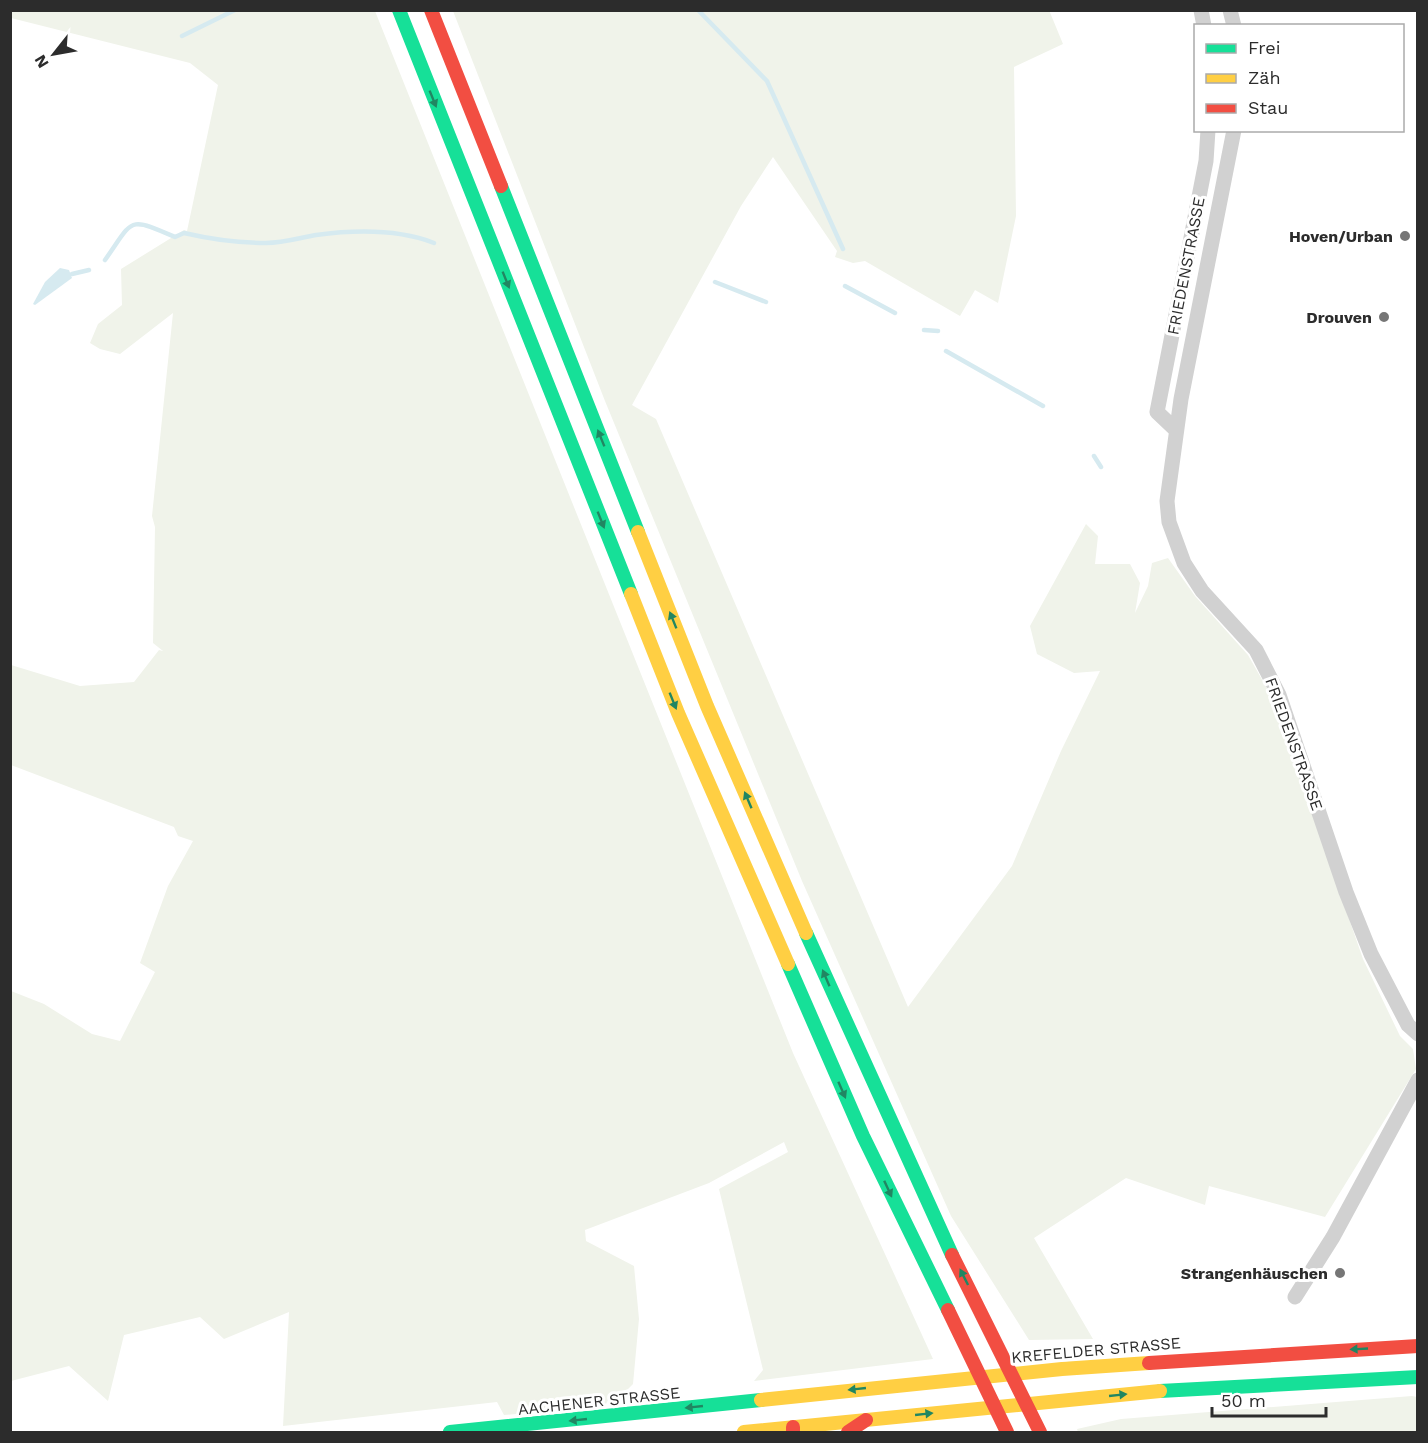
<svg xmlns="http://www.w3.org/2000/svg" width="1428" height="1443" font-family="'Work Sans',sans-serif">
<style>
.green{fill:#f0f3ea}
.water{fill:#d6eaf0}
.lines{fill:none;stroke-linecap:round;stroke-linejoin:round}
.stream{stroke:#d6eaf0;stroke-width:4.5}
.street{stroke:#d1d1d1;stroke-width:15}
.fast{stroke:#16e098;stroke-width:14}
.slow{stroke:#ffcf43;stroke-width:14}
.jam{stroke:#f24e42;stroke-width:14}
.oneway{fill:#218662}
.poi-dot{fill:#767676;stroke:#fff;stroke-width:2}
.labels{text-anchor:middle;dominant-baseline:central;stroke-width:6;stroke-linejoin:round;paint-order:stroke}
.poi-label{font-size:16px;font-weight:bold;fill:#2c2c2c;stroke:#fff;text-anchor:end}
.street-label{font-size:16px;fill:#2c2c2c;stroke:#fff}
</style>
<rect width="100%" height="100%" fill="#fff"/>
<path class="green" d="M1049,10L1063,44L1014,67L1016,216L998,303L975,290L960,316L865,261L853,263L835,257L837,251L773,157L741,206L632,405L656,419L908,1007L1012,866L1061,751L1100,671L1074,673L1037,654L1030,626L1086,524L1098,536L1095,564H1130L1140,583L1135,613L1148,586L1152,563L1168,558L1195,596L1248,655L1272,697L1363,959L1400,1036L1413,1049L1416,1069L1325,1217L1209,1186L1205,1205L1126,1178L1034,1238L1093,1339L1029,1340L951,1216L802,881L605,401L453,11Z
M10,11H375L793,1053L933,1359L754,1381L763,1370L719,1189L788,1152L784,1142L709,1183L585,1230L586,1241L634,1266L639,1319L633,1384L628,1389L610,1396L605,1406L504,1415L497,1402L283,1426L289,1312L224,1339L200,1317L124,1335L108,1401L69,1366L11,1381V991L44,1004L92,1034L120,1041L155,972L140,963L168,886L193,841L178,836L174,827L11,765V665L80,686L134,682L159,650L163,651L153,643L155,527L152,516L173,313L120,354L100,349L90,343L98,324L122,305L121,269L184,230L187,231L218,85L190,63L11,18Z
M1412,1396L1417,1397V1432H1078L1077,1429L1121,1419Z"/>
<path class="water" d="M60,268L69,270L72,278L35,305L33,304L45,282Z"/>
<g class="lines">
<path class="stream" d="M698,10L767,81L843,249
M182,36L235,10
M105,260C134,219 127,216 175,237L184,233C210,239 239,243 266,243C283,243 299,238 316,235C354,230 398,229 434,243
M72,274L89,270
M715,282L766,302
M845,286L895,313
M924,330L938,331
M946,351L1043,406
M1094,456L1101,467"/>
<path class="street" d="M1201,10L1204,26
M1230,10L1234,26
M1234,130L1181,399L1167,501L1169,522L1184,563L1202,591L1256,650L1279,695L1346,892L1371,954L1408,1025L1418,1034
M1176,430L1157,412L1206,161L1208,130
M1295,1297L1333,1237L1418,1080"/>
<path class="fast" d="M399,10L631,594
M501,186L638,532
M806,933L952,1255
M788,964L863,1136L948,1310
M1160,1391L1418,1377
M772,1430V1432
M450,1432L761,1400"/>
<path class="slow" d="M638,532L707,706L806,933
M631,594L678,713L788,964
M761,1400L1062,1369L1149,1363
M744,1432L1160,1391"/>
<path class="jam" d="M431,10L501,186
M952,1255L1040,1432
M948,1310L1007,1432
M1149,1363L1418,1346
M793,1427V1432
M848,1432L866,1420"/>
</g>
<defs><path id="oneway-solid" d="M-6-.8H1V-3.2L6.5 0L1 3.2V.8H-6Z" transform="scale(1.5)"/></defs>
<g class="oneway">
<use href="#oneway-solid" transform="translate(433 99) rotate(68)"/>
<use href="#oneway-solid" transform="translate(506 280) rotate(68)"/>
<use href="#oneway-solid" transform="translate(601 438) rotate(-112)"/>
<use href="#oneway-solid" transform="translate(601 520) rotate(68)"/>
<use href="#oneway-solid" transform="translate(673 620) rotate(-112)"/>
<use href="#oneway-solid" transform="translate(673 701) rotate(68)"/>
<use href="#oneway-solid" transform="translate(748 800) rotate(-113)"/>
<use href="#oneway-solid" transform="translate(826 978) rotate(-113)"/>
<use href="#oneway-solid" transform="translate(842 1090) rotate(66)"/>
<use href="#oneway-solid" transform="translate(888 1189) rotate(65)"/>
<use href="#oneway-solid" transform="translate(964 1277) rotate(-117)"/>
<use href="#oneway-solid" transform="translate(1359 1349) rotate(177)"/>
<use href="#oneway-solid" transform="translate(857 1389) rotate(174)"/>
<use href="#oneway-solid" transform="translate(1118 1395) rotate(-6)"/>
<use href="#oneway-solid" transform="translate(694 1407) rotate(174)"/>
<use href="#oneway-solid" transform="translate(924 1414) rotate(-6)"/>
<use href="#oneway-solid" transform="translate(578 1420) rotate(174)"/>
</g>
<g class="poi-dot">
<circle cx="1405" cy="236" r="6"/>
<circle cx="1384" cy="317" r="6"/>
<circle cx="1340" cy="1273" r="6"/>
</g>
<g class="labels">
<g class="poi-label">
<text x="1393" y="236">Hoven/Urban</text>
<text x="1372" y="317">Drouven</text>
<text x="1328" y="1273">Strangenhäuschen</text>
</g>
<g class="street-label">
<text transform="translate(1186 266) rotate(-79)">FRIEDENSTRASSE</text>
<text transform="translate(1294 744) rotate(70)">FRIEDENSTRASSE</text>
<text transform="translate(1096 1350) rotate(-5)">KREFELDER STRASSE</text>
<text transform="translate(599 1401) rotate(-6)">AACHENER STRASSE</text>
</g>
</g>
<rect width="1428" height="1443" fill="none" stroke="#2c2c2c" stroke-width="24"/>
<rect x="1194" y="24" width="210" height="108" fill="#ffffff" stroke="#ababab" stroke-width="1.5"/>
<rect x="1206" y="44" width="30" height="9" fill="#16e098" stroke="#ababab" stroke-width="1.5"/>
<text x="1248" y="54" font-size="18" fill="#2c2c2c">Frei</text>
<rect x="1206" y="74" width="30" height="9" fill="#ffcf43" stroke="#ababab" stroke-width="1.5"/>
<text x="1248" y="84" font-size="18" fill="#2c2c2c">Zäh</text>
<rect x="1206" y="104" width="30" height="9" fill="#f24e42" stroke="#ababab" stroke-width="1.5"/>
<text x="1248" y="114" font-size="18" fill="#2c2c2c">Stau</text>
<g transform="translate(54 54) rotate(239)" stroke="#ffffff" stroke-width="4.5" paint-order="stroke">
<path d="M0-4.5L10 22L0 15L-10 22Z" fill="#2c2c2c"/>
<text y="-9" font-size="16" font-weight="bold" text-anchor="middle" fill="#2c2c2c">N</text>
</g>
<path d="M1212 1407v9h114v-9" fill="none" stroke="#2c2c2c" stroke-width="3"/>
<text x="1221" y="1407" font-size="18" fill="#2c2c2c" stroke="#ffffff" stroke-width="4.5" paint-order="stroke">50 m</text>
</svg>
